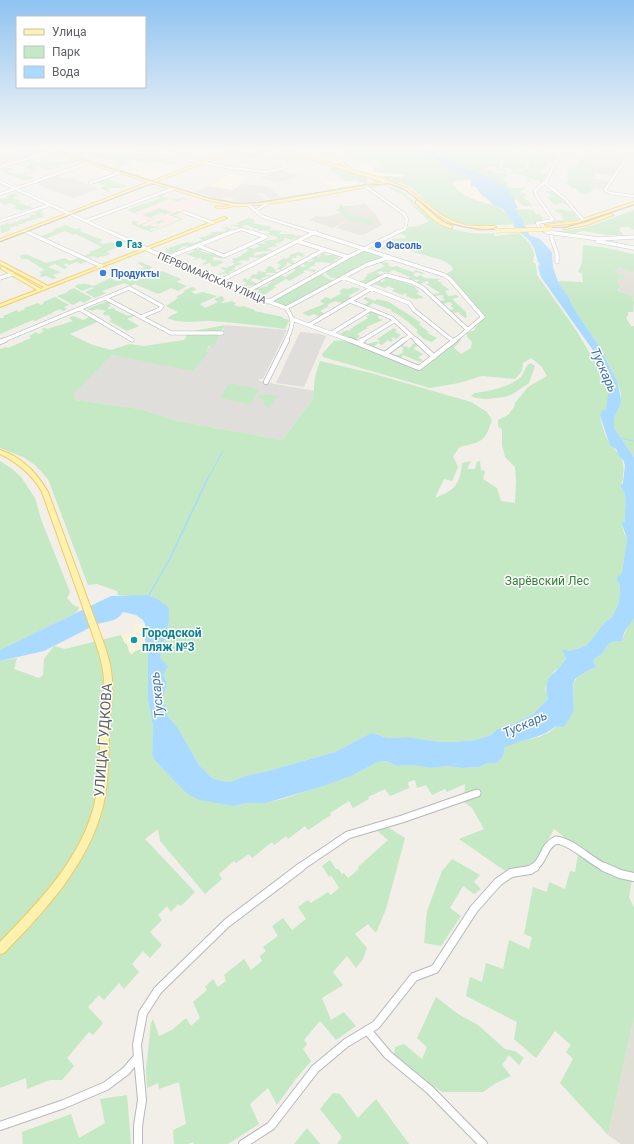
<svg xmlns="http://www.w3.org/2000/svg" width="634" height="1144" font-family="Roboto,sans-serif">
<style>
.commercial{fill:#fef7e0}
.industrial{fill:#e0deda}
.education{fill:#e1ded6}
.medical{fill:#fce8e6}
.green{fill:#c5e8c5}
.sand{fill:#fbf3d9}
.water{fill:#aadaff}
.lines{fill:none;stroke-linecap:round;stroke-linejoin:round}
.stream-far1{stroke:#aadaff;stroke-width:1}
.stream{stroke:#aadaff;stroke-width:1.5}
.minor-far4-casing{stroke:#b5b8bc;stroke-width:3.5}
.minor-far3-casing{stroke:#b5b8bc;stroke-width:4.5}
.minor-far2-casing{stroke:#b5b8bc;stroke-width:6}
.minor-far1-casing{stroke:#b5b8bc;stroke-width:9}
.minor-casing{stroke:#b5b8bc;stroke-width:10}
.major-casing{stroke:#f2c960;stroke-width:2}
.minor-far4{stroke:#fff;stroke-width:2.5}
.minor-far3{stroke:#fff;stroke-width:3.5}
.minor-far2{stroke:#fff;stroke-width:4.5}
.minor-far1{stroke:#fff;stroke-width:7}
.minor{stroke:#fff;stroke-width:8}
.major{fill:#fff2af;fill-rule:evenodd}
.tram{stroke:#b6b7b8;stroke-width:1}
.rail-casing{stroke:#b6b7b8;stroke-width:1.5}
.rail{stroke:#fff;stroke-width:1;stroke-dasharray:2;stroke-linecap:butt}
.major-bridge-casing{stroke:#f2c960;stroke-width:4.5;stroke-linecap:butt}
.major-bridge{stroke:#fff2af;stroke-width:3.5}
.culture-dot{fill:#0f9aa8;stroke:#fff;stroke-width:1.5}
.shop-dot{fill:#3f7fe0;stroke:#fff;stroke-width:1.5}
.labels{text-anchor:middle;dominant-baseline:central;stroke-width:3;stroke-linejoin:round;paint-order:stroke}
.far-culture-label{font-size:10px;font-weight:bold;fill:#0d838f;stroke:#fff;text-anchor:start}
.far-shop-label{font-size:10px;font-weight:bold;fill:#366cbe;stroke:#fff;text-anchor:start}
.far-street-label{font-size:10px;fill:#5f6368;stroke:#fff}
.park-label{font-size:12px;fill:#348238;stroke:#fff}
.culture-label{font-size:12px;font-weight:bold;fill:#0d838f;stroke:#fff;text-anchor:start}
.water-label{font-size:13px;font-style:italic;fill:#4174aa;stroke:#fff}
.near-street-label{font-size:14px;fill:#5f6368;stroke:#fff}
</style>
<rect width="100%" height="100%" fill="#f1efe8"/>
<path class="commercial" d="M155,161L183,170L150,182L117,172L144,162L149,163Z
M369,165L379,173H402L405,176L399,178L384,176L379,178L349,170L354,167Z
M229,174L252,178L247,179L242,183L243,184H241L233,190L209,186Z
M321,181L357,182L366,186L337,191Z"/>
<path class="industrial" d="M24,148H45L0,161V157Z
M602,149L612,151L610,153L625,157L612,176L592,173L596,156L604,157L606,155L600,152Z
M592,178L607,181H609L604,190L590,188Z
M225,325L287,330L263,379H259V381L315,391L313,399L282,440L178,421L140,409L75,400L73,393L112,355L193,370L209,352L206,351L222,333Z
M300,332L320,334L326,336L304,387L276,383Z"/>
<path class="education" d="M281,170L298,175V177L278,182L259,178Z
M54,175L67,179L70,178L98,189L74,198L43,187L35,182Z
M241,184L269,187L280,197L270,199L263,193L256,194L265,200L252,202H237L231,201L234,199L226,197L220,199L196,192L209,186L233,190Z
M365,204L375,213L382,225L365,234L360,235L336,228L349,219L333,228L309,220L316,216L324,217L341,213V208Z
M619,268L634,272V302L631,295L620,292L617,288H620L617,282V279L623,278L614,272Z
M634,1017V1144H621L608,1135Z"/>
<path class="medical" d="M184,197L204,203L183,212L191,215L151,232L129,223L143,218L131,212L167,198L177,200Z"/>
<path class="green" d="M67,148H80L77,150L83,152L89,151L99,154L115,150L112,149L114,148H132L118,152L123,153L131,152L126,154L130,155L137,153L136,150L142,148L143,150L140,152H142L139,154L147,153L151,155L159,156L157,157L160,158L157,159H168L166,162L181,161L176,163L179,164L166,165L155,161L149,164L134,160C136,157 145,158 147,161L150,160L143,158L147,156L146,155L122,162L128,161L132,163C124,164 121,168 113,167L121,164H113L115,162L112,161L114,160L104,159L106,158C101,156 96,160 90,158L91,156L88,155L92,154C86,152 81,155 76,154L79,152L74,151L75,150L62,149Z
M258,148H265L276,152L266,154L258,159L246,156L248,155L244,153L257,152L254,151L261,149Z
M343,148H423L438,159L437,161C447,169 458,174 471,177C472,180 472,184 473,187C483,202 508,207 513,224C494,225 471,228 452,220C436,214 425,198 411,188C401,182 389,180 379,177C388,174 397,180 405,175L375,172L373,169L374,167L387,168L382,166L376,160L359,161L340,150L344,149Z
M432,148H509L508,150L519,152L518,150H532V152L540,151L539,148H548L547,152L541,155L546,156L547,153L558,155L555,160L547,162L541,173L547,175L543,183L527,177V176L510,173L512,171H520L527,169L530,159C523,153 512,153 504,156L499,166L502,169L508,171L505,172L491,166L484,168L498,173H508L506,177L526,180L527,178L532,181L503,177L507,183L506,185L510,188H524L525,190H522L521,193L527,194L523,198L529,201L532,206H523L516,199V200H513L507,189L492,178L462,167L450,161Z
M587,148H612L616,151V154L611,153V151L603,149L602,151H599L594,161V168L592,172L595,176L592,178L590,187L593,188L592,191L586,194L579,193L576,189L571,188L566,182L570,180L567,178L568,168L575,167L579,162L578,159L587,156L583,153Z
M280,150L283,152L281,153L284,154L281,156C288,157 293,157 300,157L298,158L312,162L298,161L291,159L289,161L291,162H284L287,160L278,159L270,160L273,158L263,159C268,155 274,156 279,153L276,152Z
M509,155H518L526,158L527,160L524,169L513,170L502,167L505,157Z
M46,157L48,158L45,159L47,160L41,163L52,161L73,163L67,165L63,164L59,166H65C60,168 58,169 52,167L51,168L53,169L48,170L37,166L34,169L37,170L31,171L25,167L32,163L24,161L30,159L40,162L42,161L38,159Z
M333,166L367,177V184L356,181V179L355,181H345L330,170Z
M7,167L13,169L7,171C15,177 26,170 37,174L29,173L22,177L28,176L34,177L32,178L34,179L23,180L1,172L4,171L0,169Z
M109,180L125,185V187C118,189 113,187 107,189L110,191L108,192L100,188L105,186L93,182Z
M385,186C406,187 421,211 438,222C453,232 478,235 494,233L495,236L519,233C528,241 537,249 533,262L536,264L537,275L576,330L604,377L609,390V397L606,409L600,415C601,422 605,437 609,442C618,454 626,459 623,475C623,479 623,482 620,487C621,489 623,490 624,492C627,498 624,514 625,522H621L624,533L627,538L622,573L618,578L620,586L619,603L612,617L605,622L586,646L569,651L562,666L554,671L545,688L548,699L533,714L515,723L497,729L491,735L475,740L454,742H440L405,737L388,738L371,733L335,752L268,771L245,776L231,782L223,781L212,778L199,765L178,728L167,715L163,697L167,683L163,676L160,658L169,622L163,603L158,599L146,595L138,596L118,595L117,591L97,584L88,585L48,479L35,465L23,457L0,448V349L6,347L8,348L31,338L29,336L36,332L39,334L44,331L41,329L45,328L47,329L73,321L69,318L73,316L83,320L89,317L97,322L70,334L90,344L111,350L130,344L144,346L184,340L189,332L225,325L213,347L209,346L206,351L209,352L193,371L112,355L74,393L75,400L140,409L178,421L282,440L313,399L315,377L320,361L371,373L471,402L487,412L492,420C485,442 481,442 460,447L453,456L458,467L452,481L444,479L435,498C455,490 460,485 462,463L471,461L467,469H475L477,462L480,461L481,470L485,471L483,479L497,488L501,501L515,503L516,480L515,467L505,457L502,445V430L498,426V420L508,415L514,407L515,403L528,387L547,376L541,366L531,358L523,363L522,371L515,379L482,376L459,383L430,388L323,357L322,354L334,341L346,340L419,370L432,361L461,336V340L454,348L461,354L471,348L472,342L467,337V333L475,330L474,329L484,317L481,311L446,274L453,270L452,266L442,260L400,248L407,244C400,244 395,245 390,250L382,249V247L389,246L392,239L406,238L404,235L399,233L406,229L408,227L419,226L429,221L402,195L433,220L438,223L403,195Z
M545,191H554L567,204L562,203L554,205L547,197L552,196Z
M14,193L18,195L12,198L22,201L18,202L21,204L25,203L23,204L26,206L35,203H36L29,206L34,208L20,211L19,210L20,209L17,210L13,208L17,206L10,203L5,205L0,203V198L3,199L9,197L6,196Z
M161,194L164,195L163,197C170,199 176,200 184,197L188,199L179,200V202L169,199L134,213L140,215H138L127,210C138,205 150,203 160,198L158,197L160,196L158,195Z
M342,204V206H357L342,209C355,221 362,215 375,221L371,222L372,224L365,225L361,222L348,221L349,220L342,213L335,210L339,209V206Z
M159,208L172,212L162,216L165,214L161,213L151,217L155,219L159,217L154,219L142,215Z
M515,209L533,210L536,214H540L543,219H541L543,221L564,220L561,217H563L561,215L563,214L558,213L554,210L561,209L573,212L578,219L562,222L523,225V222Z
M40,210L44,212L40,213L44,215L42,216L44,217L25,222L26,223L17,225L20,227L15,226L9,228L11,230L2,233L0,232L1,231L0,226L6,224L5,223L11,224L21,220L18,219H24L31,217L29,215H37L34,213Z
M634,210V230L630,227H621L619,230L624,235H606L583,231L569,234L558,232V231C585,231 609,219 634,210Z
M178,211L183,212L174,215L183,219L151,232L131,224L133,223L131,222L135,221L138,222L136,224L139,225L149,221L146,220H152L151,221L142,225L145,227L161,220L166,221L158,224L155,223L150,225L154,227L157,226L160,227L149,229L152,231L181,219L169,215Z
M248,218L255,219L253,220L256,221L253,223L267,226L273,225L269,226L272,228L268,230L282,231L278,234H293L296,235L295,236L299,235L303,238L300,240L295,238L292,240L286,238L283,239L285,240L278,243L282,244L276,243L275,244L278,246L267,248L273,251L256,252L253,254L255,256L265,253L268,254L260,258L251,257L248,258L250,260C246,262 242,259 238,262L242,264L235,266L236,267L232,269L236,270L228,272L230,273L228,274L224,273L220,275L218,274L226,271L220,268L223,267L226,268L235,264L232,262L235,261L232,260L233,258H237L248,251L246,250L248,249L245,248L248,247L254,249L260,246L257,245L261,243L264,244L266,243L263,242C269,239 274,241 279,238L268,234L270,232L264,230L261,231L257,230L259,229L251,228L254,227L245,225L240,227L228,225H239L236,223Z
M65,225L76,229L79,228L82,230L79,231L103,240L98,242L104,244L111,242L120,246L106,252L111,254L105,256H103L97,258L93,256L87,258L84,256L91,253L89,252L102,247L76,234L73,235L65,231L45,239L39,237L54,231L53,230Z
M226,227L232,229L230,232L192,247L181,246L183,247L178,249L182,251L174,252L176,253L173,255L164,251L170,249L168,248C176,246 186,240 194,243L202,240L199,237H204L211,234V232C216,231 223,233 227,230L222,228Z
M583,245L602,247L634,254V272L619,268L614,272L625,276L623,278L617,279V282L621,288L617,289L620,292L631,295L634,302L633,312H628V315L626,318L631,326H634V457L614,428V418L620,406L621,394L616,379L599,346L573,307L568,296L559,284V281L583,282L582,273L578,272L582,263Z
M195,248L198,249L202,248L204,249L200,251L211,254L214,253L223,257L222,259L215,257L212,258L214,260L212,261L218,260L224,262L214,267L210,265L212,264L209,263L204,265L202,264L207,261L201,259V257L195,260H193L197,258L186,254L195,251L192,249Z
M365,249L387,256L339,278H331L326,274L327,270Z
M299,252L305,254L303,255L305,256L302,257L297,255L296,258L291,257L293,258L291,260L294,261L292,262L296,264L293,265L287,262L286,266L281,269L283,270L276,269L282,265L276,263L284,258L287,259L290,256L289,255Z
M321,253L326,254L324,255C329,256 334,254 340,256L337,257L340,258L334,260L335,261L332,263L316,262L314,265L317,266H312L307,269L317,270L314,272L306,270L303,271L305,272L289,281L286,279L274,286L276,287L263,296L256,293L260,291L254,289L268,286L267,285L273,281L271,280L280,275L285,277L296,270L291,268L297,265L303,267L306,266L301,263C306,261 310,263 314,260L310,259L314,256L318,257L322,255L319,254Z
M26,254L46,263L65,258L70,261L78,258L88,261L80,264L77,262L69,265L66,263L63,265L68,267L64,269L55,264L48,267L61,272L53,275L57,278L53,279L46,276L42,277L39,276L42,274L39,272L45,270L27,259H20L22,258L19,256Z
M141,262L152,267L149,269L157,273L162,271L181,279L177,282L187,286L178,291L171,288L158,294L135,284L131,286L124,283L102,291L106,293L95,298L85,292L94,288L92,287L82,291L74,286C82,283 86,283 93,286L111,278L116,281L121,279H124L128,277L124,275L145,267L137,263Z
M382,262L389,263L388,266L394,267L396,266L413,272L416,270L424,273L422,274L416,272L413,275L417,277L420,275L425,278L440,279L437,281L443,283L441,284L450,290L445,291L448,296L457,295L459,297L452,299L466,312L467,317L465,318L458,312L453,313L450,310L454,309L450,305H453L450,302L443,304L440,301L445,300L442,297H444L442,295L435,296L433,294L440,293L426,284L429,283L427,281L420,284L416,282L420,280L408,279L410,277L393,270L388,273L380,271L377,273L382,275L366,284L358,282L366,279L364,278L368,276L366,275L385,266L380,263Z
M269,266L275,268L274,269L276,270L274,271L279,273H266L265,274L272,276H267L260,279L264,280L262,281L254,278L250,280L258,284C253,287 248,284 242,287L240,286L247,284L242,280L245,278L248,280L251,278L250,277L253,274L259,275L256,274L259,271L265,272L267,271L264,269H268L266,268Z
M322,274L327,278L335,281L287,307L270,302Z
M387,275L391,276L389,278L414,286L419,292L416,293L424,298L415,299L406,296L407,294L405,293L403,295L392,291L395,289L388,286L385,288L374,284L376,283L374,282L377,280L382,282L386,280L381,278Z
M192,287L197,289L191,292L196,294L202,292L217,296L200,304L205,308L218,302L214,299L221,296L225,298L223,299L225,300L221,302L223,303L232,301L236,303L234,305L241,307L243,306L255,310L254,311L283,317L282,318L289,320L285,329C260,326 235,322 210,321C195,321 180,324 167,318L178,312L166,306L178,298L176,297L185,292L183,291Z
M353,287L361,289L348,296L352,298L342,303L335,301L327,305L329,306L320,311L325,314L320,317L314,314L309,316L302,313L324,304L320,301L326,297L331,299L342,293L339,292L343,288L348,289Z
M74,288L92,298L84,303L80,301L73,305L57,296L68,292L67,291Z
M55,297L69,305L64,307L67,309L63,311L60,309L35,321L33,320L0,334V318H4L3,316L17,310L19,312L25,309L24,308L38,303L41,305L44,303L43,302Z
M366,297L375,301L377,299C381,301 386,300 389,302C398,308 410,315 421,323L418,324L429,332L427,333L437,338L432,342L424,339L416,332L418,331C410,323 402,316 391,311L392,310L373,303L367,307L364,305L369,302L363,299Z
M108,301L112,303L109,305L111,306L107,308L109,309L113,308L115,309V310L128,316L132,314L134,316L127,319L139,326L127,331L109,321L112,320L109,317L111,316L104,315L103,313L106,311L97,309L92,311L87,309Z
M371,311L380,315L378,316V318L383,320L366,327L368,328L357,334L360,336L356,339L359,341H358L339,334L347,330L349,331L351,330L350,329L368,318L366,317L370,314L367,313Z
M394,328L397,330L395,332L401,335L396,339L393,337L391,339L393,340L391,342L388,340L382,345L378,343L373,347L367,344L374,342H378L380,341L377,339Z
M416,343L419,346L415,347L414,349L423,354L418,358L423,360L420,362L403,355L400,358L394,355H398L404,352L402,351L404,348L401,347L402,345L409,348L412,346L411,345Z
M531,363L535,366L529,383L511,395L504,397L486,399L476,398L471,396L474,393C489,391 507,388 520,378C525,373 524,366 531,363Z
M233,384L254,388L258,391L252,402L249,404L221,398L228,385Z
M260,394L277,396L269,408L263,405L265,400L258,398Z
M0,461L11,468L21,477L35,498L42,522L70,592L67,598L73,605L79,607L77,612L70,616L0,650Z
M634,610V880H632L629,897L634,908V1017L608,1135L560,1083L573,1059L566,1052L571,1045L555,1031L536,1058L514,1039L517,1022L466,996L470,977L482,982L486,963L503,969L509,940L529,949L532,937L524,934L533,887L547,892L549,882L565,889L570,871L575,872L578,854L596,867L628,878L591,858L554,829L535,864L526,868L505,871L459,839L484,829L472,808L464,802L465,784L447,792L445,789L432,795L426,785L417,788L415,780L408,782L409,788L390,796L385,789L368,797L369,799L353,808L349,801L330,813L331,815L308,830L305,826L288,839L286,836L274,845L272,842L252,858L249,854L236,863L234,861L219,874L222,879L205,894L160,841L158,829L145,839L195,892L181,906L178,904L171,912L167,906L158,915L162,920L150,932L162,945L150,958L143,951L132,964L139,972L124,989L119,983L104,1000L99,995L88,1007L103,1023L93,1035L89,1032L67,1058L74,1066L62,1080H50L27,1089L26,1078L0,1088V661L17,658L14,669L39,678L43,675L44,659L54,646L65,649L121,635L125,643L127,644L129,652L133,653L137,650L142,649L148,653V701L153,726L152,754L155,761L186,793L234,806L248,803H266L286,798L351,776L378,762L387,761L397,766L412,765L431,768L448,766L462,768L480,767L487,763H497L503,756V748L514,743L539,737L550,732L574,710C574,684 567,679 596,667L593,660L603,653L607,646L612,642L622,641C625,630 633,622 634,610Z
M384,825L405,838L386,909L376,933L368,924L355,934L367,948L363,959L356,968L347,956L333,972L343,985L322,998L331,1020L344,1012L356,1026L336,1040L320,1021L304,1040L307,1044L303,1049L311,1061L295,1080L277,1105L268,1088L250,1104L259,1124L228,1144H194L193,1142L188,1144H174L173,1130L186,1124L179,1082L159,1089L158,1083L147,1088L146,1070L151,1023L153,1019L159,1036L172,1030L186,1018L191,1026L200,1018L193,1002L207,990L205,987L213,979L218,987L226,981L224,975L244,959L251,970L262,961L260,956L266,951L263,947L278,936L272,926L283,918L292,930L306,919L298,907L308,900L311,903L328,892L331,895L339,888L331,875L329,877L322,866L330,860L336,869H338L342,874L344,873L348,878L359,869L358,867L388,840L375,829Z
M452,859L480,875L474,882L481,889L474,894L463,886L450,908L461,916L441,946L424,943L427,911L442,871Z
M436,997L458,1014L478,1025L505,1049L515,1051L524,1058L519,1065L509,1055L502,1065L511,1076L496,1083L483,1092H442L420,1077L394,1055L395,1047L404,1044L422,1059L427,1047L417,1038Z
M333,1093L340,1094L358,1118L376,1099L409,1144H337L342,1137L320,1109Z
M127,1095L131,1144H23L22,1132L71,1114L79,1138L105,1123L100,1099Z
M307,1128L320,1144H294Z"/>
<path class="sand" d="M463,180H470L473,187H476L481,194L494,205C478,201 463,198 453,184L455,181Z
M139,624H145V640L148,653C142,647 135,649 131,655L127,644L125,643L121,635L131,633L134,629L133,625Z"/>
<path class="water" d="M423,148H432L450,161L462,167L492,178L508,189L518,208L515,209L516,211L524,222L523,224L527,228L529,235L540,239L552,252L553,268L559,284L568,296L573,307L599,346L617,381L621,399L620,406L614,418V428L634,457V618L624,633L622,641L612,642L607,646L603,653L593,660L596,667L585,672L575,679L573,685L574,710L564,727L556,726C542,739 521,739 504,748L503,756L497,763H487L480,767L462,768L448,766L431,768L412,765L397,766L387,761L378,762L351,776L320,787L266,803H248L234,806L199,800L186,793L155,761L152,754L153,726L148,701V653L145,640V624L143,620L136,615L123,612L119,617L114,620L97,624L44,651L0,661V650L111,596L146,595L158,599L169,608V622L160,658L168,666L163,675L167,683L163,697L167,715L178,728L199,765L212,778L223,781L231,782L245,776L268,771L335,752L371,733L388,738L406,737L440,742H454L475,740L491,735L497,729L515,723L533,714L548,699C541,674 557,676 566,658L562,649L569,651L586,646L605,622L612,617L619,603L620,586L617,578L622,573L627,538L621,522H625C624,514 627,498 624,492C623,490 621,488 620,486L623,483L625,465L623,460L618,455L617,450L610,445L608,440L600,415L602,411L606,409L609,390L600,366L596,362L592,349L541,277L538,267L540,264L538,262L534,248L529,240L515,228L512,221L503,209L494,205L481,194L476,187L471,186V177C458,173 447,169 436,161L437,159Z"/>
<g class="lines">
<path class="stream-far1" d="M68,159L74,162
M620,438L634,441
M209,477L222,452"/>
<path class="stream" d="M149,595L169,560L209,476"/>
<g class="minor-far4-casing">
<path id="minor-far4" d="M147,148L173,154L188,160L232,168L266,172L281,169
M633,148L605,190L610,193L634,196
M173,154L182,148
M0,167L58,149
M0,182L112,233
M90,183L119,173
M545,183L565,199L583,220
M365,186L404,214L407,219L405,229L396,233
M0,194L88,163
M249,205L261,216L315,233
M255,211L268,203
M184,212L213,223
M0,221L50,205
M86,221L172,189
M24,231L29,233
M230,233L241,229L254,233
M313,233L316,232
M551,233C545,232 539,230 537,223L553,220L536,195L535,191L547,180L562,148"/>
</g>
<g class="minor-far3-casing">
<path id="minor-far3" d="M27,232L101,266
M110,232L218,282L286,308C296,321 292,327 286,341
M312,232L444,275L450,279L483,317L454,341
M547,232L599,239L634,237
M553,233L551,236L557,254V262
M597,241L634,248
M300,242L348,257
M199,246L224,256L266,237L251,232
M166,258L232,232
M343,277L409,303L414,310L453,341
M0,278L12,274
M218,282L315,232
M367,285L386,275L412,282L423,288L468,330
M244,293L324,250
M105,298L171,333H222
M350,301L392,318L417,341
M268,302L348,257L398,232
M286,308L366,265L390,257
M80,309L132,340
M292,319L352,341
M309,325L372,288
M332,333L371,309
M2,341L129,288L162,306L160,309L141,317
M361,341L394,321
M403,341L410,336"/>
</g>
<g class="minor-far2-casing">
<path id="minor-far2" d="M350,340L419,368L455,340
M416,340L434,357
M0,342L5,340
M358,343L363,340
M385,354L404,340
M266,382L287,340"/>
</g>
<g class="minor-far1-casing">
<path id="minor-far1" d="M299,868L348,835L402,819L477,793
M533,868C545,861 542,847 556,840C573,842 590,861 606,868"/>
</g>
<g class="minor-casing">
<path id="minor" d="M604,867L620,874L634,877
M367,1030L388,1055L430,1090L483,1144
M0,1126L64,1104L106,1086L126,1071L137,1058
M138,1144V1126L142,1100L137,1045L143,1013L158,990L227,923L301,867
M243,1144L271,1126L315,1069L346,1043L376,1025L414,977L435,969L474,909L498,882L511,873L530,870L535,867"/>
</g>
<g class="major-casing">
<path id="major" d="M58,148H62L57,151L152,181L238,148H241V149L155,182L209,198L238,204L262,203L383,182L275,148H279L347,168L321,148H324L353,170L385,179L408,189L441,215L453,221L469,226H494L496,227C491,229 484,229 478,228C442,227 433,207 406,190C400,186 393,185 386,182L383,184C335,192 284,205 236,206C227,206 224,211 215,207L217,206L224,207L231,205L207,200L152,183L0,241V239L149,182L54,153V149Z
M416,201H418L438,219L452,226V228C438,227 426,212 416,203Z
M634,202V204L578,223L547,226L545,225L577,221Z
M610,214L613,215L587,225L565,229L563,228L585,223Z
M224,217L227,218L0,307V304L37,290L1,269V267H3L41,289L44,287L0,264V261L48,286Z
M0,450C22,457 37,473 48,492L104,644C108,655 111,667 112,679C113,697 110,714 109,731C108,756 109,782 103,806C88,865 45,911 4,953L0,954V942C38,903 80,860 94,806C100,781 99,756 101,731C102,714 105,697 104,679C103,667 100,655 96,644L42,492C32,474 18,463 0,454Z"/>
</g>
<use href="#minor-far4" class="minor-far4"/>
<use href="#minor-far3" class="minor-far3"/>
<use href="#minor-far2" class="minor-far2"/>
<use href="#minor-far1" class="minor-far1"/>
<use href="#minor" class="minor"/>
<use href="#major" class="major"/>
<path class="tram" d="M63,148L56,152L212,199L235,203H254L364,185L390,184L405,190L446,223L480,230L567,227L634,205
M0,242L145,186L155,184"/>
<g class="rail-casing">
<path id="rail" d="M0,163L52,148"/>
</g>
<use href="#rail" class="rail"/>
<g class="major-bridge-casing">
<path id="major-bridge" d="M496,231L551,229"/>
</g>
<use href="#major-bridge" class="major-bridge"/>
</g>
<linearGradient id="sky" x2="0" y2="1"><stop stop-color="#8fc3f1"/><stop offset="0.48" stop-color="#f9f8f5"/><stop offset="1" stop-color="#f9f8f5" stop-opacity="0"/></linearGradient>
<rect width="634" height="308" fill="url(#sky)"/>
<g class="culture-dot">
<circle cx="119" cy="244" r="4"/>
<circle cx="134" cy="640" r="4"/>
</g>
<g class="shop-dot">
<circle cx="378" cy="245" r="4"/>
<circle cx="103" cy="273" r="4"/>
</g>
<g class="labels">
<g class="far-culture-label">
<text x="127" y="244">Газ</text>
</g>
<g class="far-shop-label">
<text x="386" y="245">Фасоль</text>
<text x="111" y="273">Продукты</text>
</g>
<g class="far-street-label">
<text transform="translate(212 278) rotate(23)">ПЕРВОМАЙСКАЯ УЛИЦА</text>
</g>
<g class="park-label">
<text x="547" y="581">Зарёвский Лес</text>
</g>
<g class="culture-label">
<text x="142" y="633">Городской<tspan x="142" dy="14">пляж №3</tspan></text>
</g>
<g class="water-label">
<text transform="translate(604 370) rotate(66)">Тускарь</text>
<text transform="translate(157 695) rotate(-96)">Тускарь</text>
<text transform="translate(525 724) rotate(-24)">Тускарь</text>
</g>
<g class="near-street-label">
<text transform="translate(103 740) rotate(-86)">УЛИЦА ГУДКОВА</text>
</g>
</g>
<rect x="16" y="16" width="130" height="72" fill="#ffffff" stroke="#bfc1c3"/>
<rect x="24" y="29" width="20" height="6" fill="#fff2af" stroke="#bfc1c3"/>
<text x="52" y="36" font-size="12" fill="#5f6368">Улица</text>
<rect x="24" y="46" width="20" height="12" fill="#c5e8c5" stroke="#bfc1c3"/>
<text x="52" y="56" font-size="12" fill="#5f6368">Парк</text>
<rect x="24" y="66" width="20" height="12" fill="#aadaff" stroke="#bfc1c3"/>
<text x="52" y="76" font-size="12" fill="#5f6368">Вода</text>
</svg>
